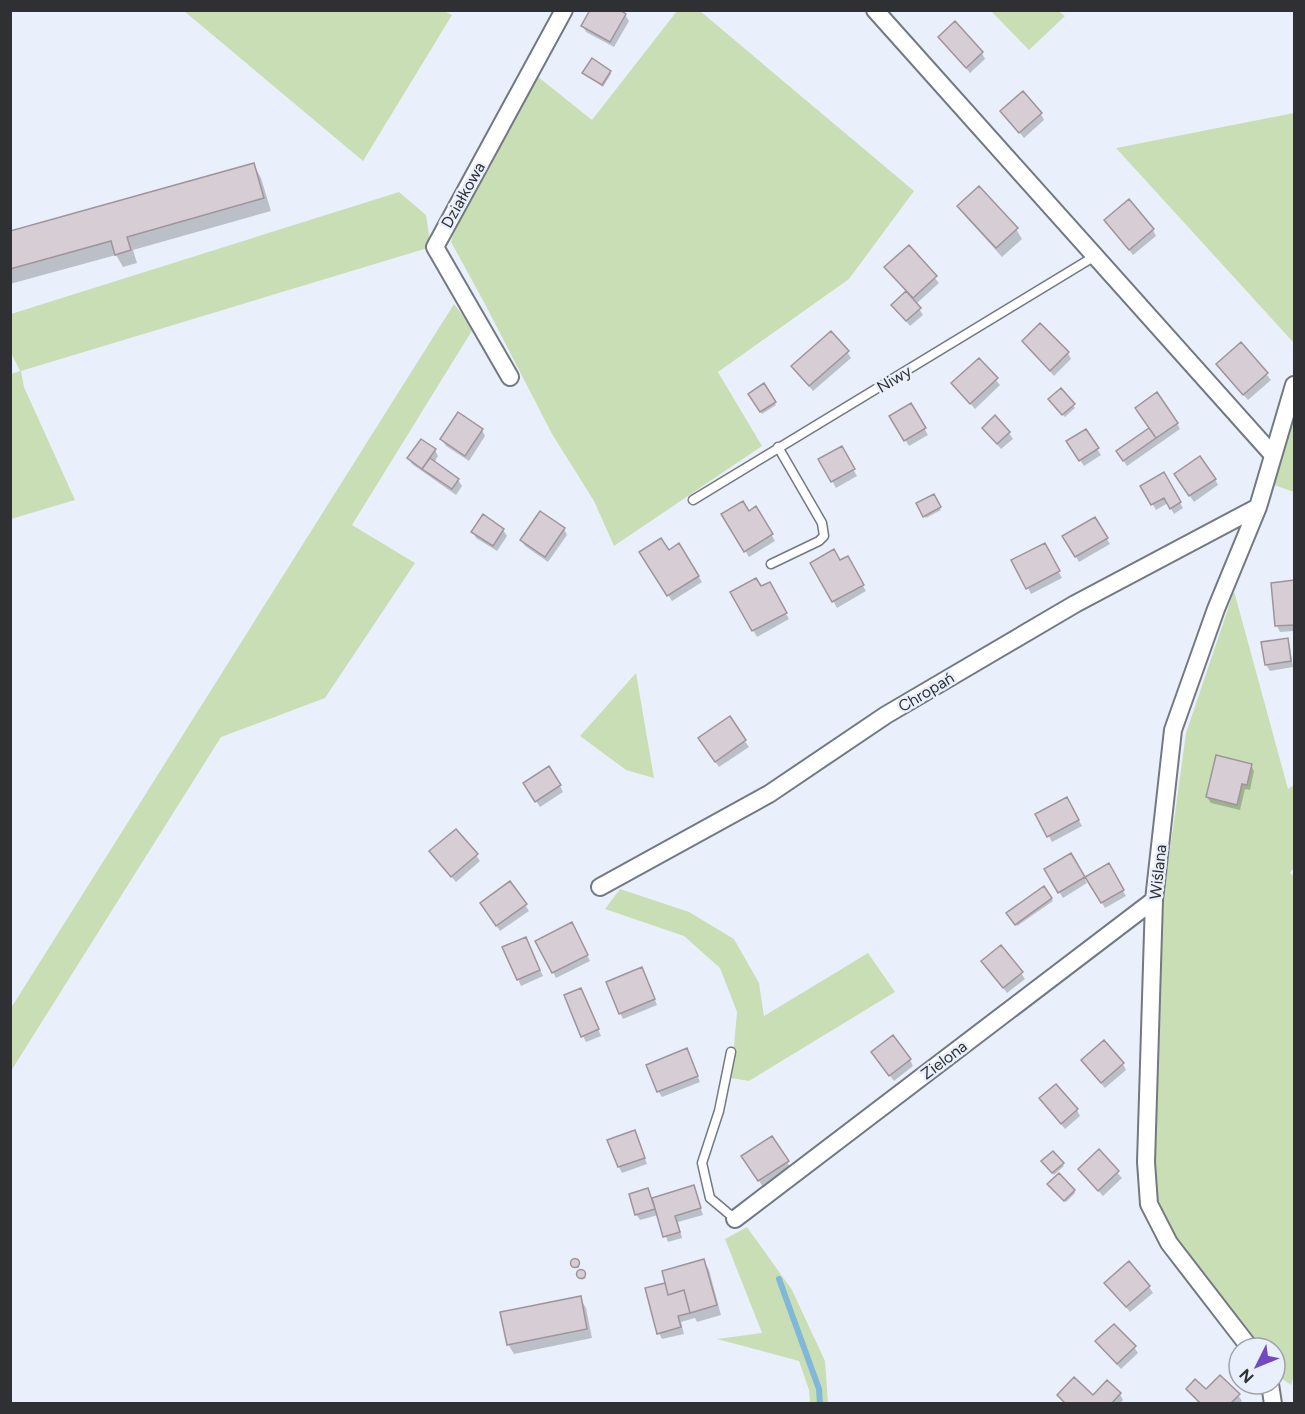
<svg xmlns="http://www.w3.org/2000/svg" width="1305" height="1414" font-family="Figtree,sans-serif">
<style>
.green{fill:#cadeb5}
.shadow{fill:#0003}
.lines{fill:none;stroke-linecap:round;stroke-linejoin:round}
.stream{stroke:#80b8d9;stroke-width:6}
.building{fill:#d7cdd5;stroke:#9e949b;stroke-width:1.5}
.service-casing{stroke:#737982;stroke-width:11}
.minor-casing{stroke:#737982;stroke-width:20}
.service{stroke:#fff;stroke-width:8}
.minor{stroke:#fff;stroke-width:16}
.labels{text-anchor:middle;dominant-baseline:central;stroke-width:5;stroke-linejoin:round;paint-order:stroke}
.street-label{font-size:16px;fill:#2e3034;stroke:#eaf0fb}
</style>
<rect width="100%" height="100%" fill="#eaf0fb"/>
<path class="green" d="M444,11L452,15L363,161L184,11Z
M677,11H700L914,191L849,279L718,372L762,446L614,546L594,501L552,434L485,304L451,242L456,223L537,76L592,120Z
M991,11H1058L1065,16L1029,50Z
M1294,113V337L1293,342L1116,148Z
M399,192L426,215L431,247L21,371L24,387L75,500L11,519V374L20,371L11,353V314Z
M454,304L473,329L352,525L415,563L325,698L221,737L11,1071V1008Z
M1294,412V492L1274,485Z
M1234,591L1288,789L1294,785V867L1290,873L1294,876V1375L1291,1385L1275,1374V1348H1256L1178,1241L1156,1201L1154,1151L1164,893L1186,733Z
M636,673L654,778L626,770L580,736Z
M620,889L689,912L734,939L759,983L764,1016L868,953L895,992L749,1081L731,1078L737,1012L720,968L684,936L605,909Z
M747,1227L792,1290L825,1361L828,1403H810L809,1390L799,1361L717,1339L762,1333L725,1239Z"/>
<path class="shadow" d="M625,15L629,21L614,47L586,32L583,26Z
M940,37L982,53L985,59L970,73Z
M610,72L611,74L603,87L584,73Z
M1002,112L1041,114L1044,120L1024,138Z
M254,165L261,178L271,211L133,250L137,263L123,267L116,255L10,284V232Z
M959,207L1016,229L1022,239L1002,257L965,216Z
M1105,220L1153,230L1156,236L1133,255Z
M909,247L939,283L916,304L923,315L910,326L893,305L907,293L886,267Z
M1024,342L1068,353L1071,359L1054,376Z
M1241,344L1271,380L1248,400L1221,370Z
M847,352L851,358L813,391L797,372Z
M979,360L1000,385L975,409L953,384Z
M764,385L776,405L762,414L750,394Z
M1061,390L1075,408L1065,417L1051,402Z
M911,405L928,435L909,446L891,416Z
M1177,423L1180,429L1127,466L1121,457Z
M983,428L1009,433L1013,439L1001,449Z
M482,430L485,436L469,461L446,446L442,440Z
M1086,431L1101,455L1084,466L1068,442Z
M841,448L857,476L836,488L820,459Z
M435,450L438,456L434,463L458,480L462,486L456,495L412,464L409,458Z
M1164,474L1183,508L1174,514L1168,503L1156,510L1142,486Z
M1215,479L1218,485L1194,502L1179,480Z
M933,496L941,510L926,518L918,504Z
M756,508L775,541L749,557L723,514L748,513Z
M1095,519L1110,544L1079,562L1064,537Z
M564,529L567,535L548,562L525,546L521,540Z
M503,530L507,536L497,551L476,538L473,532Z
M679,545L702,582L672,601L641,552H668Z
M1044,545L1062,578L1031,594L1013,560Z
M847,558L866,591L837,608L812,563L840,562Z
M1294,582V631L1280,632L1277,626L1273,584Z
M769,584L789,619L757,637L732,592L760,588Z
M1287,640L1290,646L1293,667L1270,671L1266,665Z
M729,718L749,747L719,767L703,745Z
M1251,765L1254,771L1250,790L1245,789L1240,810L1211,803L1207,797Z
M525,784L560,786L563,792L540,807Z
M1067,799L1082,826L1052,842L1037,814Z
M476,855L480,861L456,882L435,858Z
M1071,855L1087,883L1063,898L1046,870Z
M1108,865L1126,896L1105,908L1087,877Z
M1044,888L1053,901L1017,926L1008,914Z
M525,905L529,911L500,931L485,909Z
M575,930L590,961L556,978L537,941Z
M528,944L543,976L521,986L504,948Z
M987,967L1021,973L1025,979L1007,993Z
M645,975L657,1005L623,1019L620,1013Z
M584,996L601,1036L586,1042L583,1036Z
M689,1056L700,1082L662,1097L658,1091Z
M876,1058L910,1060L913,1066L894,1081Z
M1123,1064L1126,1070L1105,1088L1086,1066Z
M1040,1099L1077,1110L1080,1116L1065,1129Z
M638,1138L647,1164L622,1173L619,1167Z
M771,1138L791,1168L763,1187L747,1162Z
M1098,1151L1122,1178L1103,1196L1079,1169Z
M1045,1164H1062L1064,1166L1054,1175Z
M693,1187L703,1215L678,1222L682,1238L668,1242L658,1215L640,1220L636,1214L648,1190L652,1200Z
M1051,1187L1074,1191L1075,1193L1066,1202Z
M574,1261L578,1262L579,1268H575Z
M704,1261L709,1270L721,1315L697,1322L695,1318L681,1322L684,1334L662,1339L659,1333Z
M583,1272L586,1278L582,1280L579,1273Z
M1149,1287L1153,1293L1130,1312L1110,1289Z
M580,1298L586,1308L592,1338L514,1354L508,1344Z
M1097,1342L1134,1347L1138,1353L1121,1369Z
M1188,1389L1238,1395L1242,1401L1239,1404H1200Z
M1120,1394L1123,1400L1120,1404H1065L1059,1395L1093,1397Z"/>
<g class="lines">
<path class="stream" d="M779,1279L819,1389L820,1404"/>
</g>
<path class="building" d="M590,10H620L626,14L610,42L581,26Z
M955,21L983,52L966,68L938,37Z
M592,58L611,71L602,85L582,73Z
M1023,91L1042,113L1019,133L1000,111Z
M254,163L264,198L127,237L131,250L115,255L111,241L10,269V231Z
M979,186L1018,228L996,248L957,206Z
M1129,199L1154,229L1129,250L1104,220Z
M909,245L937,276L913,298L884,267Z
M906,291L921,308L906,321L891,305Z
M1040,323L1069,352L1050,371L1022,341Z
M831,331L849,351L809,386L791,366Z
M1241,342L1268,373L1243,395L1216,364Z
M979,358L998,378L970,404L951,383Z
M764,383L776,402L760,412L748,394Z
M1061,388L1075,404L1062,415L1048,399Z
M1157,392L1178,423L1156,438L1135,408Z
M911,403L926,428L904,441L889,416Z
M458,412L483,429L465,456L440,439Z
M995,415L1010,432L997,444L982,428Z
M1149,428L1156,438L1123,461L1116,451Z
M1086,429L1099,448L1079,461L1066,441Z
M421,439L436,449L422,469L407,458Z
M842,446L855,469L831,482L818,459Z
M1200,456L1216,479L1189,496L1174,474Z
M430,458L459,479L452,489L422,469Z
M1164,472L1181,502L1170,509L1164,498L1151,505L1140,486Z
M934,494L941,507L923,517L916,503Z
M743,501L749,511L756,506L773,534L744,552L721,514Z
M540,511L565,528L545,557L520,540Z
M483,514L504,529L493,546L471,532Z
M1095,517L1108,538L1075,557L1062,536Z
M661,538L669,550L679,543L699,576L667,596L639,552Z
M1045,543L1060,571L1026,589L1011,560Z
M834,549L840,560L848,556L864,585L832,602L810,563Z
M756,578L761,586L770,582L787,613L752,631L730,592Z
M1294,580V625L1275,626L1271,583Z
M1288,638L1291,661L1265,665L1261,642Z
M730,716L746,740L715,762L698,738Z
M1216,755L1252,764L1247,785L1242,784L1237,805L1206,797Z
M549,766L561,785L535,802L523,783Z
M1067,797L1079,820L1047,837L1035,814Z
M456,829L478,854L451,877L429,851Z
M1071,853L1085,877L1058,893L1044,869Z
M1109,863L1124,890L1101,903L1085,877Z
M510,881L527,904L496,926L480,903Z
M1044,886L1052,898L1015,925L1006,913Z
M572,922L588,955L552,973L535,941Z
M526,937L540,970L517,980L502,947Z
M1001,945L1023,972L1003,988L981,961Z
M642,967L655,999L619,1014L606,982Z
M581,988L599,1029L581,1037L564,995Z
M893,1035L911,1059L889,1076L871,1052Z
M1104,1040L1124,1063L1101,1083L1081,1060Z
M687,1048L698,1076L657,1092L646,1065Z
M1056,1084L1078,1109L1061,1124L1039,1098Z
M635,1130L645,1158L618,1167L607,1140Z
M772,1136L789,1161L758,1181L741,1156Z
M1099,1149L1119,1171L1098,1191L1078,1169Z
M1053,1151L1064,1163L1052,1173L1041,1161Z
M1059,1173L1075,1190L1064,1201L1047,1184Z
M694,1185L701,1208L675,1216L680,1232L663,1237L652,1198Z
M648,1188L655,1209L635,1215L629,1194Z
M570.5 1263a4.5 4.5 0 1 1 9 0a4.5 4.5 0 1 1-9 0Z
M704,1259L717,1305L690,1313L684,1290L668,1295L662,1271Z
M1129,1261L1150,1286L1126,1307L1104,1283Z
M576.5 1274a4.5 4.5 0 1 1 9 0a4.5 4.5 0 1 1-9 0Z
M665,1283L668,1295L684,1290L690,1313L678,1316L681,1327L657,1334L645,1288Z
M581,1296L587,1329L507,1345L500,1312Z
M1114,1324L1136,1346L1117,1364L1095,1341Z
M1220,1375L1240,1394L1230,1404H1201L1186,1389L1195,1379L1206,1389Z
M1074,1377L1093,1395L1107,1380L1121,1393L1111,1404H1066L1057,1395Z"/>
<g class="lines">
<g class="service-casing">
<path id="service" d="M693,500L1095,256
M771,564L819,541L824,536L822,523L778,447
M731,1052L719,1111L702,1163L710,1198L735,1219"/>
</g>
<g class="minor-casing">
<path id="minor" d="M875,10L1273,455
M510,377L435,247L564,10
M600,887L769,794L886,715L1075,604L1258,507
M735,1219L1154,900
M1250,1348L1169,1243L1149,1204L1146,1162L1154,900L1173,730L1216,609L1258,507L1294,385
M1270,1384L1273,1404"/>
</g>
<use href="#service" class="service"/>
<use href="#minor" class="minor"/>
</g>
<g class="labels">
<g class="street-label">
<text transform="translate(463 195) rotate(-61)">Działkowa</text>
<text transform="translate(894 379) rotate(-31)">Niwy</text>
<text transform="translate(926 692) rotate(-31)">Chropań</text>
<text transform="translate(1158 872) rotate(-84)">Wiślana</text>
<text transform="translate(944 1060) rotate(-37)">Zielona</text>
</g>
</g>
<rect width="1305" height="1414" fill="none" stroke="#2e3034" stroke-width="24"/>
<g transform="translate(1257 1366) rotate(227)"><circle r="28" fill="#eaf0fb" stroke="#9fa3ab" stroke-width="1.5"/>
<path d="M0-4.5L10 22L0 15L-10 22Z" fill="#714ac2"/>
<text y="-9" font-size="16" font-weight="bold" text-anchor="middle" fill="#2e3034">N</text>
</g>
</svg>
